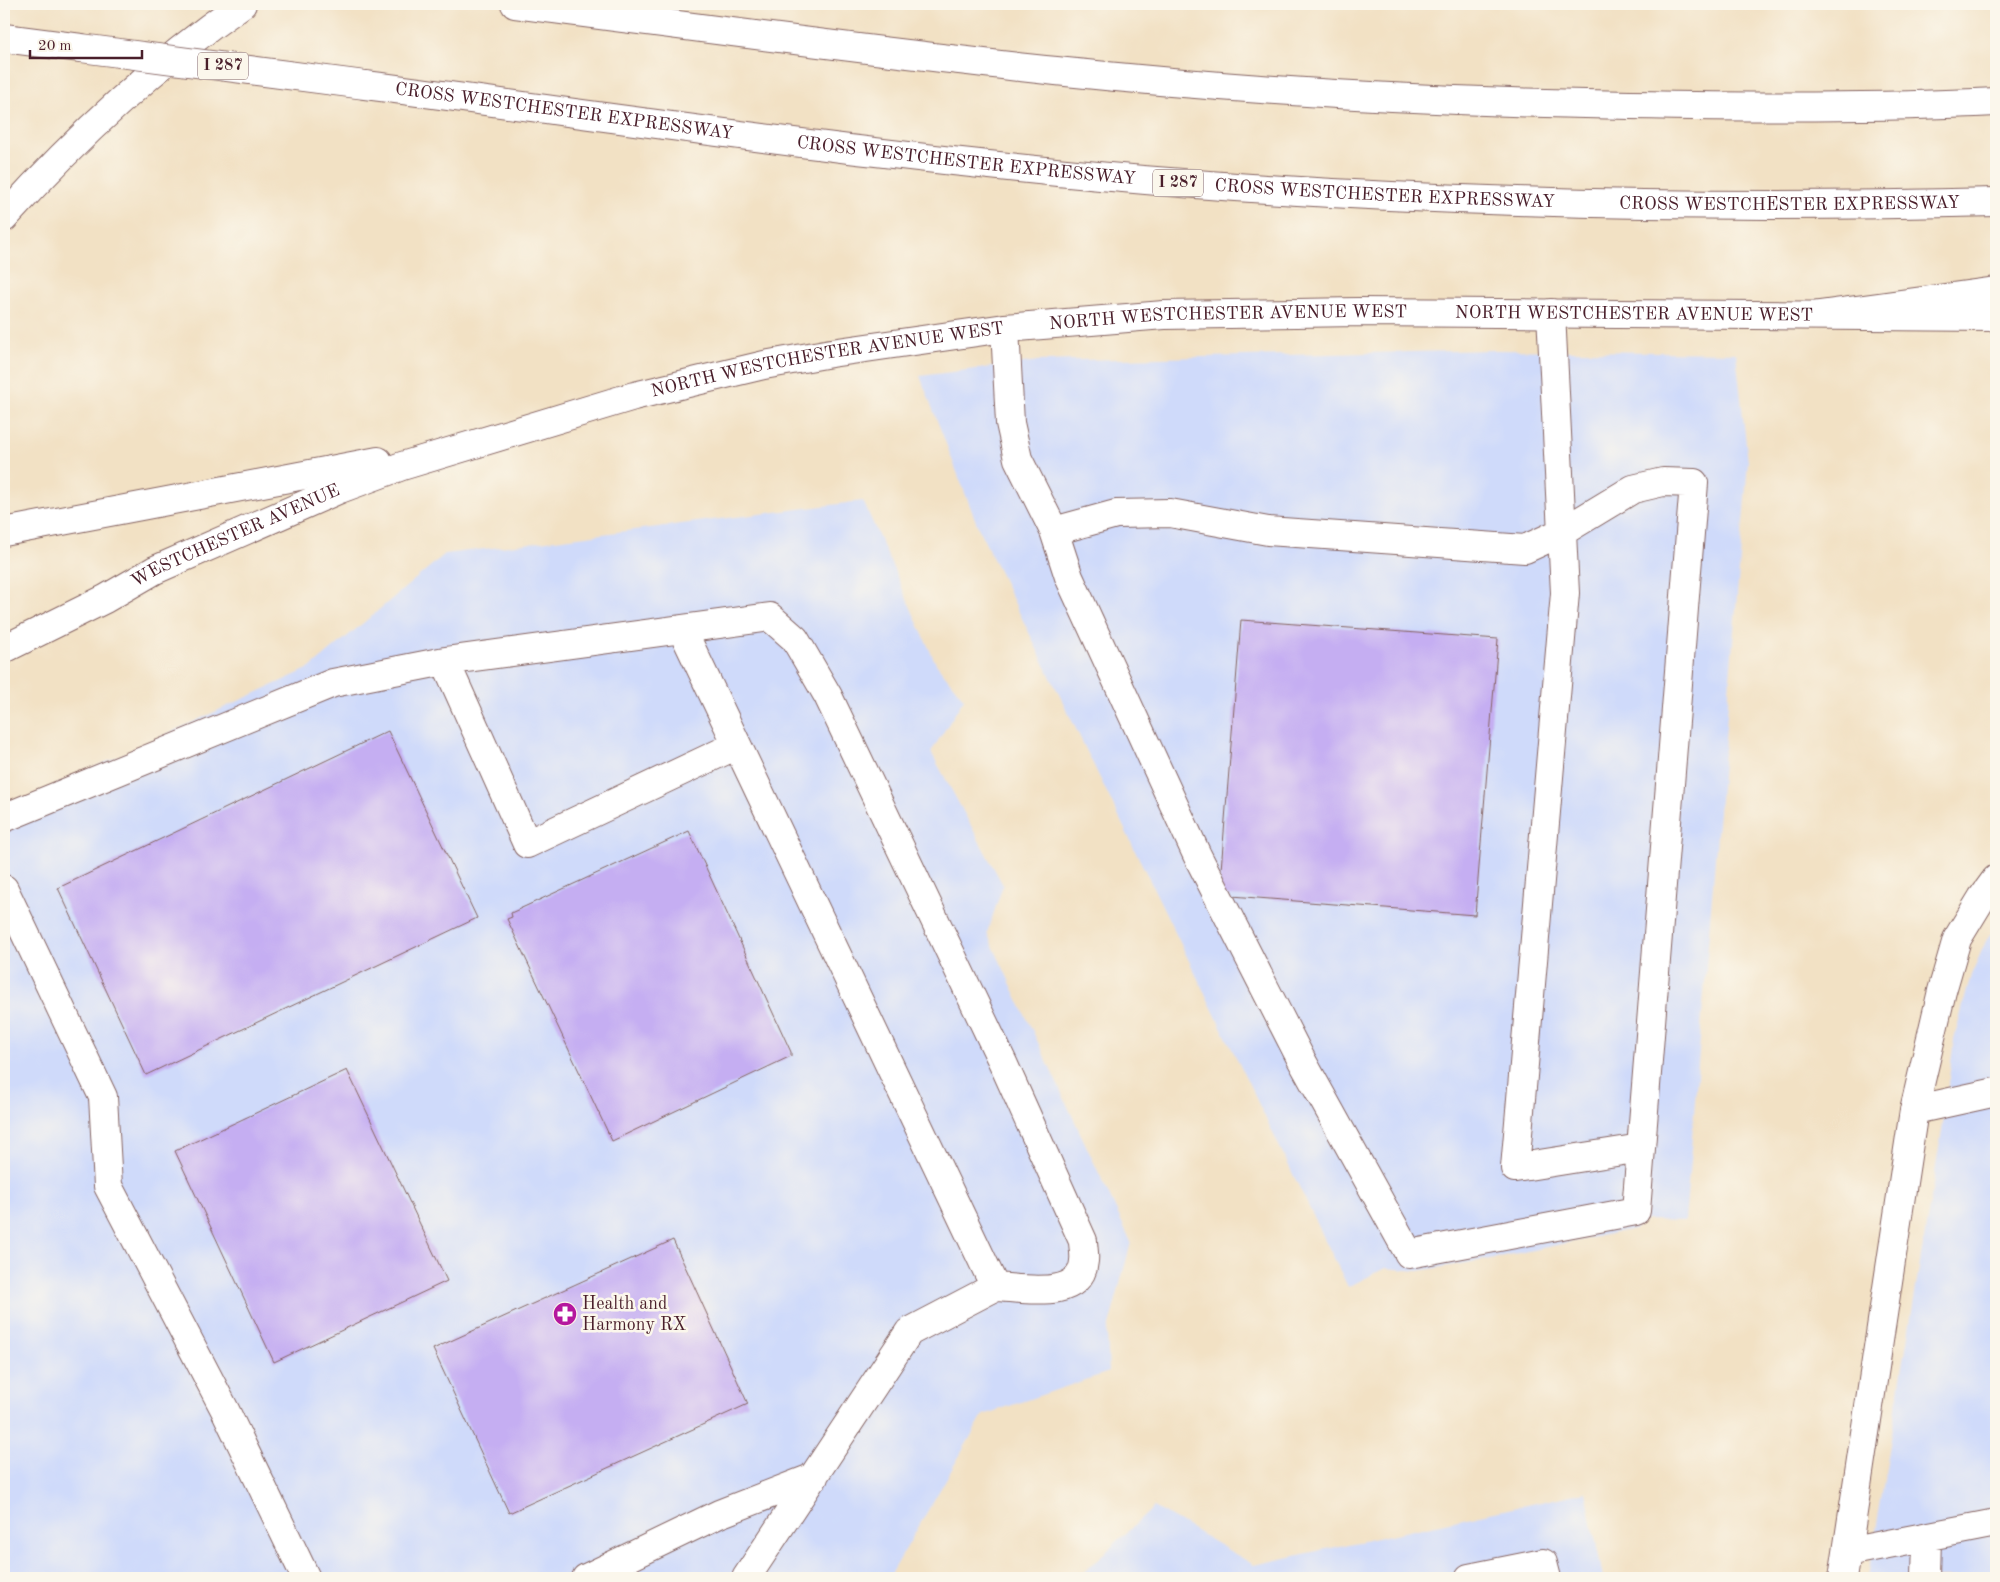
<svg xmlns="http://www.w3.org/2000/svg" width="2000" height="1582" font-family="'Old Standard TT',serif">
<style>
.built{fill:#cfdafa}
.building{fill:#c5aef2}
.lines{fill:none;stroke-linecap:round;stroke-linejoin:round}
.minor-casing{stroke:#856361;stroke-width:30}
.major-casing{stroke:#856361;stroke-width:30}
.highway-casing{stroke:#856361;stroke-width:30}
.minor{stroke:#fff;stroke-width:28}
.major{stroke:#fff;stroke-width:28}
.highway{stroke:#fff;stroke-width:28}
.highway-bridge-casing{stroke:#856361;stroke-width:30;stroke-linecap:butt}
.highway-bridge{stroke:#fff;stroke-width:28}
.labels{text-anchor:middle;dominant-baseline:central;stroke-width:5;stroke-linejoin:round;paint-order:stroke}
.shield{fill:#fbf7ec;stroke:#7f6065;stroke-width:1}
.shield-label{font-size:16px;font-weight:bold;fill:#4a1f2b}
.street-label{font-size:18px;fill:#4a1f2b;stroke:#fbf7ec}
.poi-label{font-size:18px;fill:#4a1f2b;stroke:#fbf7ec;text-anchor:start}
</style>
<rect width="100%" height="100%" fill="#fbf7ec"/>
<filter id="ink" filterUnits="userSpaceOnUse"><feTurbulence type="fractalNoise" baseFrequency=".02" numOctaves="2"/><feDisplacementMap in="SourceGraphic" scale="10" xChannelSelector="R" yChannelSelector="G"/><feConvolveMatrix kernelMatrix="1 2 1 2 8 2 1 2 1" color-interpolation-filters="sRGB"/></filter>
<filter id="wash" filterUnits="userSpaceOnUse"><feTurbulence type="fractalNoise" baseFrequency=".0096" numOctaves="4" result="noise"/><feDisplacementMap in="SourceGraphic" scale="20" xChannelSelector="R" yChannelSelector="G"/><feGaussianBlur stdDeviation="1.12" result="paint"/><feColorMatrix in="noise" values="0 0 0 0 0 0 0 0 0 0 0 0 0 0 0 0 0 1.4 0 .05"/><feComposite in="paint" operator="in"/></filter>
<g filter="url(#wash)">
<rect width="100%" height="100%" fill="#f2e1c4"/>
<path class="built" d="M1495,350L1736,353L1748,462L1685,1221L1646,1220L1634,1229L1485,1260L1418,1271L1385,1268L1348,1287L980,532L920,376L1039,361Z
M863,501L936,664L964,699L931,752L1003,885L987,933L1131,1242L1107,1333L1109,1372L983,1415L889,1578H4V809L310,668L445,554Z
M1996,926V1578H1868L1943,1124L1954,1040L1971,975L1986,941Z
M1586,1492L1603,1578H1078L1154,1507L1254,1565Z"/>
<g id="blocks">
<path class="building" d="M1241,620L1498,639L1475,915L1219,895Z
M388,731L477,918L146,1075L58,888Z
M689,831L791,1052V1056L612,1141L507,919L512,917L511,913L513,912Z
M347,1070L447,1281L274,1362L175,1151Z
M673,1240L748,1404L509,1513L433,1349Z"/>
</g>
</g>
<g filter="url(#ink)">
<use href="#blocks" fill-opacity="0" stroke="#856361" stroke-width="1"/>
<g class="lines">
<g class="minor-casing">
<path id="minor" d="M1551,313L1565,593L1515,1168L1641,1148
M1005,328L1010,423L1018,459L1054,531L1069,577L1197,855L1301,1059L1409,1254L1636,1211L1694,483L1663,482L1633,489L1562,532L1525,549L1268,531L1170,513L1116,514L1054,531
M682,629L995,1287L909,1332L746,1578
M445,661L527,844L737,745
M4,818L333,683L445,661L770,617L795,639L828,696L1003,1063L1083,1241C1083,1247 1085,1254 1084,1261C1081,1301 1022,1288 995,1287
M4,889L103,1097L108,1186L226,1412L306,1578
M1914,1110L1996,1092
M1847,1552L1996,1523
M586,1578L719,1514L814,1477
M1469,1578L1543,1563L1547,1578
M1843,1578L1914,1110L1942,991L1957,939L1982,898L1996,879
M1926,1578L1927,1537"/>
</g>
<g class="major-casing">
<g id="major">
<path d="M4,218C74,140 156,64 242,4"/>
<path d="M4,532L378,461"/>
<path id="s1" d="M4,649L105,599L155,570L340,489L402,466L634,396L764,365L831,353L1005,328L1164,315L1358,312L1996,317"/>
</g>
</g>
<g class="highway-casing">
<g id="highway">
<path d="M515,4C695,27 875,52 1056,71C1247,91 1438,102 1630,105C1752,107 1874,108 1996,102"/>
<path d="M4,38L81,48"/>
<path id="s2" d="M365,85C636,120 909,162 1182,183C1453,204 1724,209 1996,202"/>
<path d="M1819,315L1996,291"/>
</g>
</g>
<use href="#minor" class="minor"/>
<use href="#major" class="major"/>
<use href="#highway" class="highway"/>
<g class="highway-bridge-casing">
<path id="highway-bridge" d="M81,48L365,85"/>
</g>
<use href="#highway-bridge" class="highway-bridge"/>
</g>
</g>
<defs>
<g id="pharmacy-disc" transform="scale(1.25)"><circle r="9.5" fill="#b5179e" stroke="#fbf7ec"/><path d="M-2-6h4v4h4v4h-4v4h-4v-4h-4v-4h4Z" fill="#fff"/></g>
</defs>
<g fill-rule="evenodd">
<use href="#pharmacy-disc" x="565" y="1314"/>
</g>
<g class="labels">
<g class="shield">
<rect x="198" y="52.5" width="50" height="27" rx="4"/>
<rect x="1153" y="169.5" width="50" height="27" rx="4"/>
</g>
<g class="shield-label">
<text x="223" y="66">I 287</text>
<text x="1178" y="183">I 287</text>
</g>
<g class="street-label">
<text stroke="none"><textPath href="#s2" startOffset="201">CROSS WESTCHESTER EXPRESSWAY</textPath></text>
<text stroke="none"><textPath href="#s2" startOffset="606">CROSS WESTCHESTER EXPRESSWAY</textPath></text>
<text stroke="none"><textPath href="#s2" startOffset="1026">CROSS WESTCHESTER EXPRESSWAY</textPath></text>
<text stroke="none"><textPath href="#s2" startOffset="1431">CROSS WESTCHESTER EXPRESSWAY</textPath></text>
<text stroke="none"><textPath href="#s1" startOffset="1688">NORTH WESTCHESTER AVENUE WEST</textPath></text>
<text stroke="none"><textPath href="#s1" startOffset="1282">NORTH WESTCHESTER AVENUE WEST</textPath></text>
<text stroke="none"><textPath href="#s1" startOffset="878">NORTH WESTCHESTER AVENUE WEST</textPath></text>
<text stroke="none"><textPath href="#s1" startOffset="258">WESTCHESTER AVENUE</textPath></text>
</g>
<g class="poi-label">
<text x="582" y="1304">Health and<tspan x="582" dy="21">Harmony RX</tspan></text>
</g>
</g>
<rect width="2000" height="1582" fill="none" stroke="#fbf7ec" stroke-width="20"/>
<path d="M30 50v8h112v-8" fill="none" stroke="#4a1f2b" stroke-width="2.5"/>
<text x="38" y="50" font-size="15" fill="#4a1f2b" stroke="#fbf7ec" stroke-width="4" paint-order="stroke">20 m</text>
</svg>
